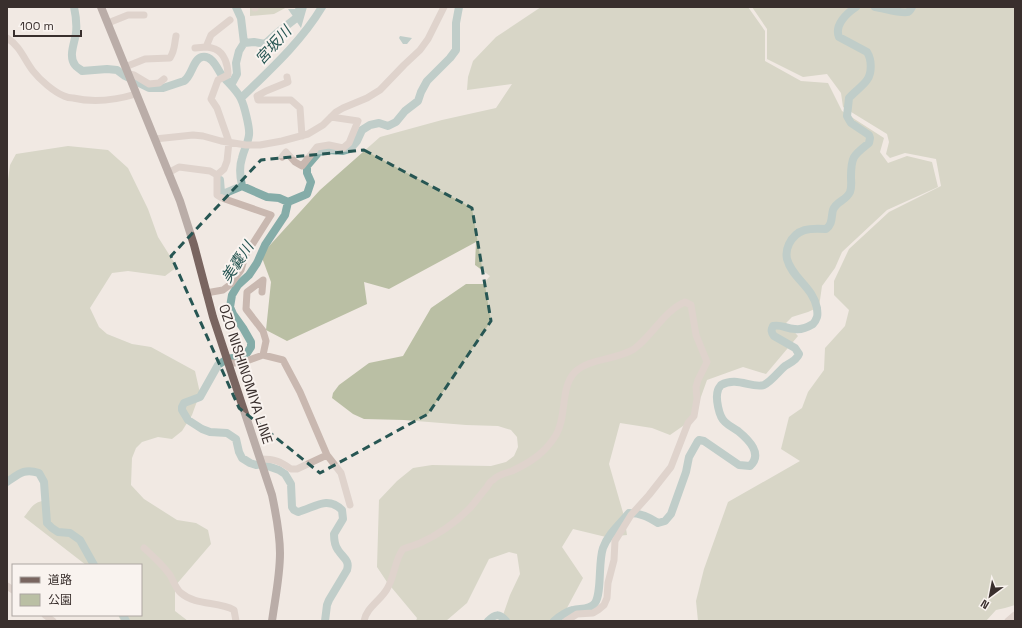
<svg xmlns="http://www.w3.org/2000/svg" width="1022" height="628" font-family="'Space Grotesk','Noto Sans JP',sans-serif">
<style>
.green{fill:#babfa4}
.water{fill:#85aca8}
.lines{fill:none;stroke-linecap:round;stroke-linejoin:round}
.river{stroke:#85aca8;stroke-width:8}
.minor{stroke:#c9b8b0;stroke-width:7}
.major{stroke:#796560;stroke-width:8}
.marked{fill:none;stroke:#275653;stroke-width:3;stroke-dasharray:8 5;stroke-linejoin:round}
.labels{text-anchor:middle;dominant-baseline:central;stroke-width:4;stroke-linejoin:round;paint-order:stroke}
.street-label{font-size:14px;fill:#392f2d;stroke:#f9f3ef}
.water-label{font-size:15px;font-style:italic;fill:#275653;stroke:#f9f3ef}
</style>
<rect width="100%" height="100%" fill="#f1e9e3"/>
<path class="green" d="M250,7H287L274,14L250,16Z
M541,7H748L765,31V61L801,81L828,83L842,111L884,138L880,152L888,163L907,156L932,162L938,187L887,210L842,252L835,268L822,286L819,307L808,312L792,317L786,323L798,336L766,374L743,367L707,380L693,419L670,435L652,428L620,423L609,464L624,516L627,535L606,537L573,529L562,547L583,578L560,621H507L502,618L510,595L520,574L517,554L509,552L489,559L467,603L446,621H416L417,618L387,582L377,567L379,500L397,481L413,468L432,465L491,466L506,462L514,456L518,447L517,437L511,430L498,426L466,425L404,420L364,419L353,414L332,398L333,393L339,385L369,363L403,356L431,308L466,284H483L490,276L475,265L476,242L389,289L364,282L367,304L287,341L266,330L271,282L261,255L320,190L380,137L442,120L496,108L512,84L467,90L468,77L473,61L496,37Z
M752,7H1015V605L1005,608L996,610L986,621H698L696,601L704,569L728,502L800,461L781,449L789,417L802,408L808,392L824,370L825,348L845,326L849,310L834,295V281L849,249L889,212L941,186L936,159L905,153L890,158L886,154L889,142L887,134L843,107L841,93L827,74L803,77L767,59V29Z
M68,146L108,150L128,168L148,209L158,237L177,267L165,276L128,271L112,273L90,308L99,327L107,334L132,344L151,347L195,371L200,393L192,415L182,431L172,439L158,437L142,442L136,448L132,458L131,485L144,499L177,520L196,523L208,530L211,544L175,586V611L188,621H121L118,615H141V565H86L24,517C32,507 33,502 47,500L46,485L41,472L32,468L23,470L7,480V188L10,165L16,154Z"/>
<path class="water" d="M296,7H307L301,28L288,9H295Z
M400,36L412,38L407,44H403L399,38Z"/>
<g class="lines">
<path class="river" d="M74,7C76,16 77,24 76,33C75,42 68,56 75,65C76,67 80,69 82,71L107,69L117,70L125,76L149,88H163L184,81C192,76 193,59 202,57C212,55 217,68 221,74C227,82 237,90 241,99C244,105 250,128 249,135C248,143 244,150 242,158C239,167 240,177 242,186L267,197L279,198L288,202L285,215L265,245L257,263L249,275L238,285L232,295L230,307L233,314L243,328L251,342V347L247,353L239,357L227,359L218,365L200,397L184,403L182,407V410L188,420L202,429L210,432L227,433L236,439L239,452L242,458L250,463L256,465L262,464L279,470L285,474L291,484L292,507L294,510L298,512C314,508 327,495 342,510L343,519L334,534C334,540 335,546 338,550C343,558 350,560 347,570L329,600L327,605L325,621
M875,7C883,8 901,14 908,12C910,11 911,9 912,7
M244,43L254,42L265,44L277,33L295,19
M231,85L237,74L236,63L239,51L244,43L241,18L236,7
M241,98C270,70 301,42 322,7
M220,180L221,192L223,194L242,186
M288,202L307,194L311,182L307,173V166L319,152L328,150L343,151L350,149L357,141L362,130L370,125L379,123L388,126L396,122L405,111L418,101L421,92L427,81L450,58L456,50V23L459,7
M7,482C19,474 24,468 39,473L44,482L47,523L52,528L58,532L70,533L80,540L94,565
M123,615L126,621
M488,621C495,614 499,613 506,621
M554,621C560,616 565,612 573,610C580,608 590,610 595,603C602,593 598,562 603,548C608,534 620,524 629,513C641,513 648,517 658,523L665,521L671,514L686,472L689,457L698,441L699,440L704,441L739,465L750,466C763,454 749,440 738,431C734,428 729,426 725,422C719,417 715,398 718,390C718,388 720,387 721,385C737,376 752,389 764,385C772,381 778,372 785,366C790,363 797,360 799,354L795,348L774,336C771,332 771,330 773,326C782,324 786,329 795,329C801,330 808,327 813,324C814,323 816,320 817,317C818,314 817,311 817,308C813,287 792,278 787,259C786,254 787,248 789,244C797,228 810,228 826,229C833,224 831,217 833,210C836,201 846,201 850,192C852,187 851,182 851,177C851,156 854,155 869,143L870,138L869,135L851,123L848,118L847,116L849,98C854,92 862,87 867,80C872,73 872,60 867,52L839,37C834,25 847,13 856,7"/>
<path class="minor" d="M255,8V7
M108,23L128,15H144
M7,38C20,46 24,59 33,71C40,80 54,92 64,96C66,97 70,98 73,98C94,103 116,100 136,94
M195,48L206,47
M125,67L145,59L170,58C175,50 174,46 176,36
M129,74L134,75L149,84L159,83L164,79
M287,77L288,82L266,91L257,96L258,100H291L300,108L302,136
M155,139L193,135L203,136L221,141L246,145H260L282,141L308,134L323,125L336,112L343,108L367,98L380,90L404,65L420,50L428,39L444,7
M282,157L286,152L295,162L302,166L317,147L329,145L343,148L349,143L358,121L331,117
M168,173L179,167L210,171L217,175L224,169L227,161L229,142L217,108L211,99L218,80L228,75C228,66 225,53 215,49C212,48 209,47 206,47L211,35L230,20
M262,292L263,280L247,292L246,309L263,331L266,341L263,355
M206,293L223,290L231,284L241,270L245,256L271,215L222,198L217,195V175
M229,363H241L263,355L283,360L300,392L327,455L341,473L350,505
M261,459C274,459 280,461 291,469H297L327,455
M144,548C153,556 162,564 170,575C173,580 176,589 181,593C196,606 218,601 234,610L236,621
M7,586L13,590
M45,615L53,621
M364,621C366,608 381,600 387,589C395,576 394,561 403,549C409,547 415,545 420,543C438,535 456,522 470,508C476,501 481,494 487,487C489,484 490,481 493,480C497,475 506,473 512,471C531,462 545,453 556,435C567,417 560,387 575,372C589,358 617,360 634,349C652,336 665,310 685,302L691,305L696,335L707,362L698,380L696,387L697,399L694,416L688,423L671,467L649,495L631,515L615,541L614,560L608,583L607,598L604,605L598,610L593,613L577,614L566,621
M1008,621L1015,615"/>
<path class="major" d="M101,7L180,201L194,245L213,317L272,495C276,514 280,534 280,553C280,576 275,599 272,621"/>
</g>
<path d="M0 0H1022V628H0ZM364,150L472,208L491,321L428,414L320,473L239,408L171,256L261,160Z" fill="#f1e9e3" fill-opacity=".55" fill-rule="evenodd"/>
<path class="marked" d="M364,150L472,208L491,321L428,414L320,473L239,408L171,256L261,160Z"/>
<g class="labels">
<g class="street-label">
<text transform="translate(246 374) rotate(72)">OZO NISHINOMIYA LINE</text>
</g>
<g class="water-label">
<text transform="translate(273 45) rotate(-48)">宮坂川</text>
<text transform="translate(237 262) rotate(-57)">美嚢川</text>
</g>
</g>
<rect width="1022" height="628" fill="none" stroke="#392f2d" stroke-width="16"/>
<rect x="12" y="564" width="130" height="52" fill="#f9f3ef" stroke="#aca5a1"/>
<rect x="20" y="577" width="20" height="6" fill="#796560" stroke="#aca5a1"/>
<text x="48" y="584" font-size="12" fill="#392f2d">道路</text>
<rect x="20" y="594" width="20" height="12" fill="#babfa4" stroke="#aca5a1"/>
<text x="48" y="604" font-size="12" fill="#392f2d">公園</text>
<g transform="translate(990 596) rotate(212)" stroke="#f9f3ef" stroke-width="3" paint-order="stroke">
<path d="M0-3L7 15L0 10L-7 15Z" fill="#392f2d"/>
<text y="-6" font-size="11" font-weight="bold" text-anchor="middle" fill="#392f2d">N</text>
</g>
<path d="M14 30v6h67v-6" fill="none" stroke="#392f2d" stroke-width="2"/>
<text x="20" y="30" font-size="12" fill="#392f2d" stroke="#f9f3ef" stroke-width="3" paint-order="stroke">100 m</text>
</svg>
